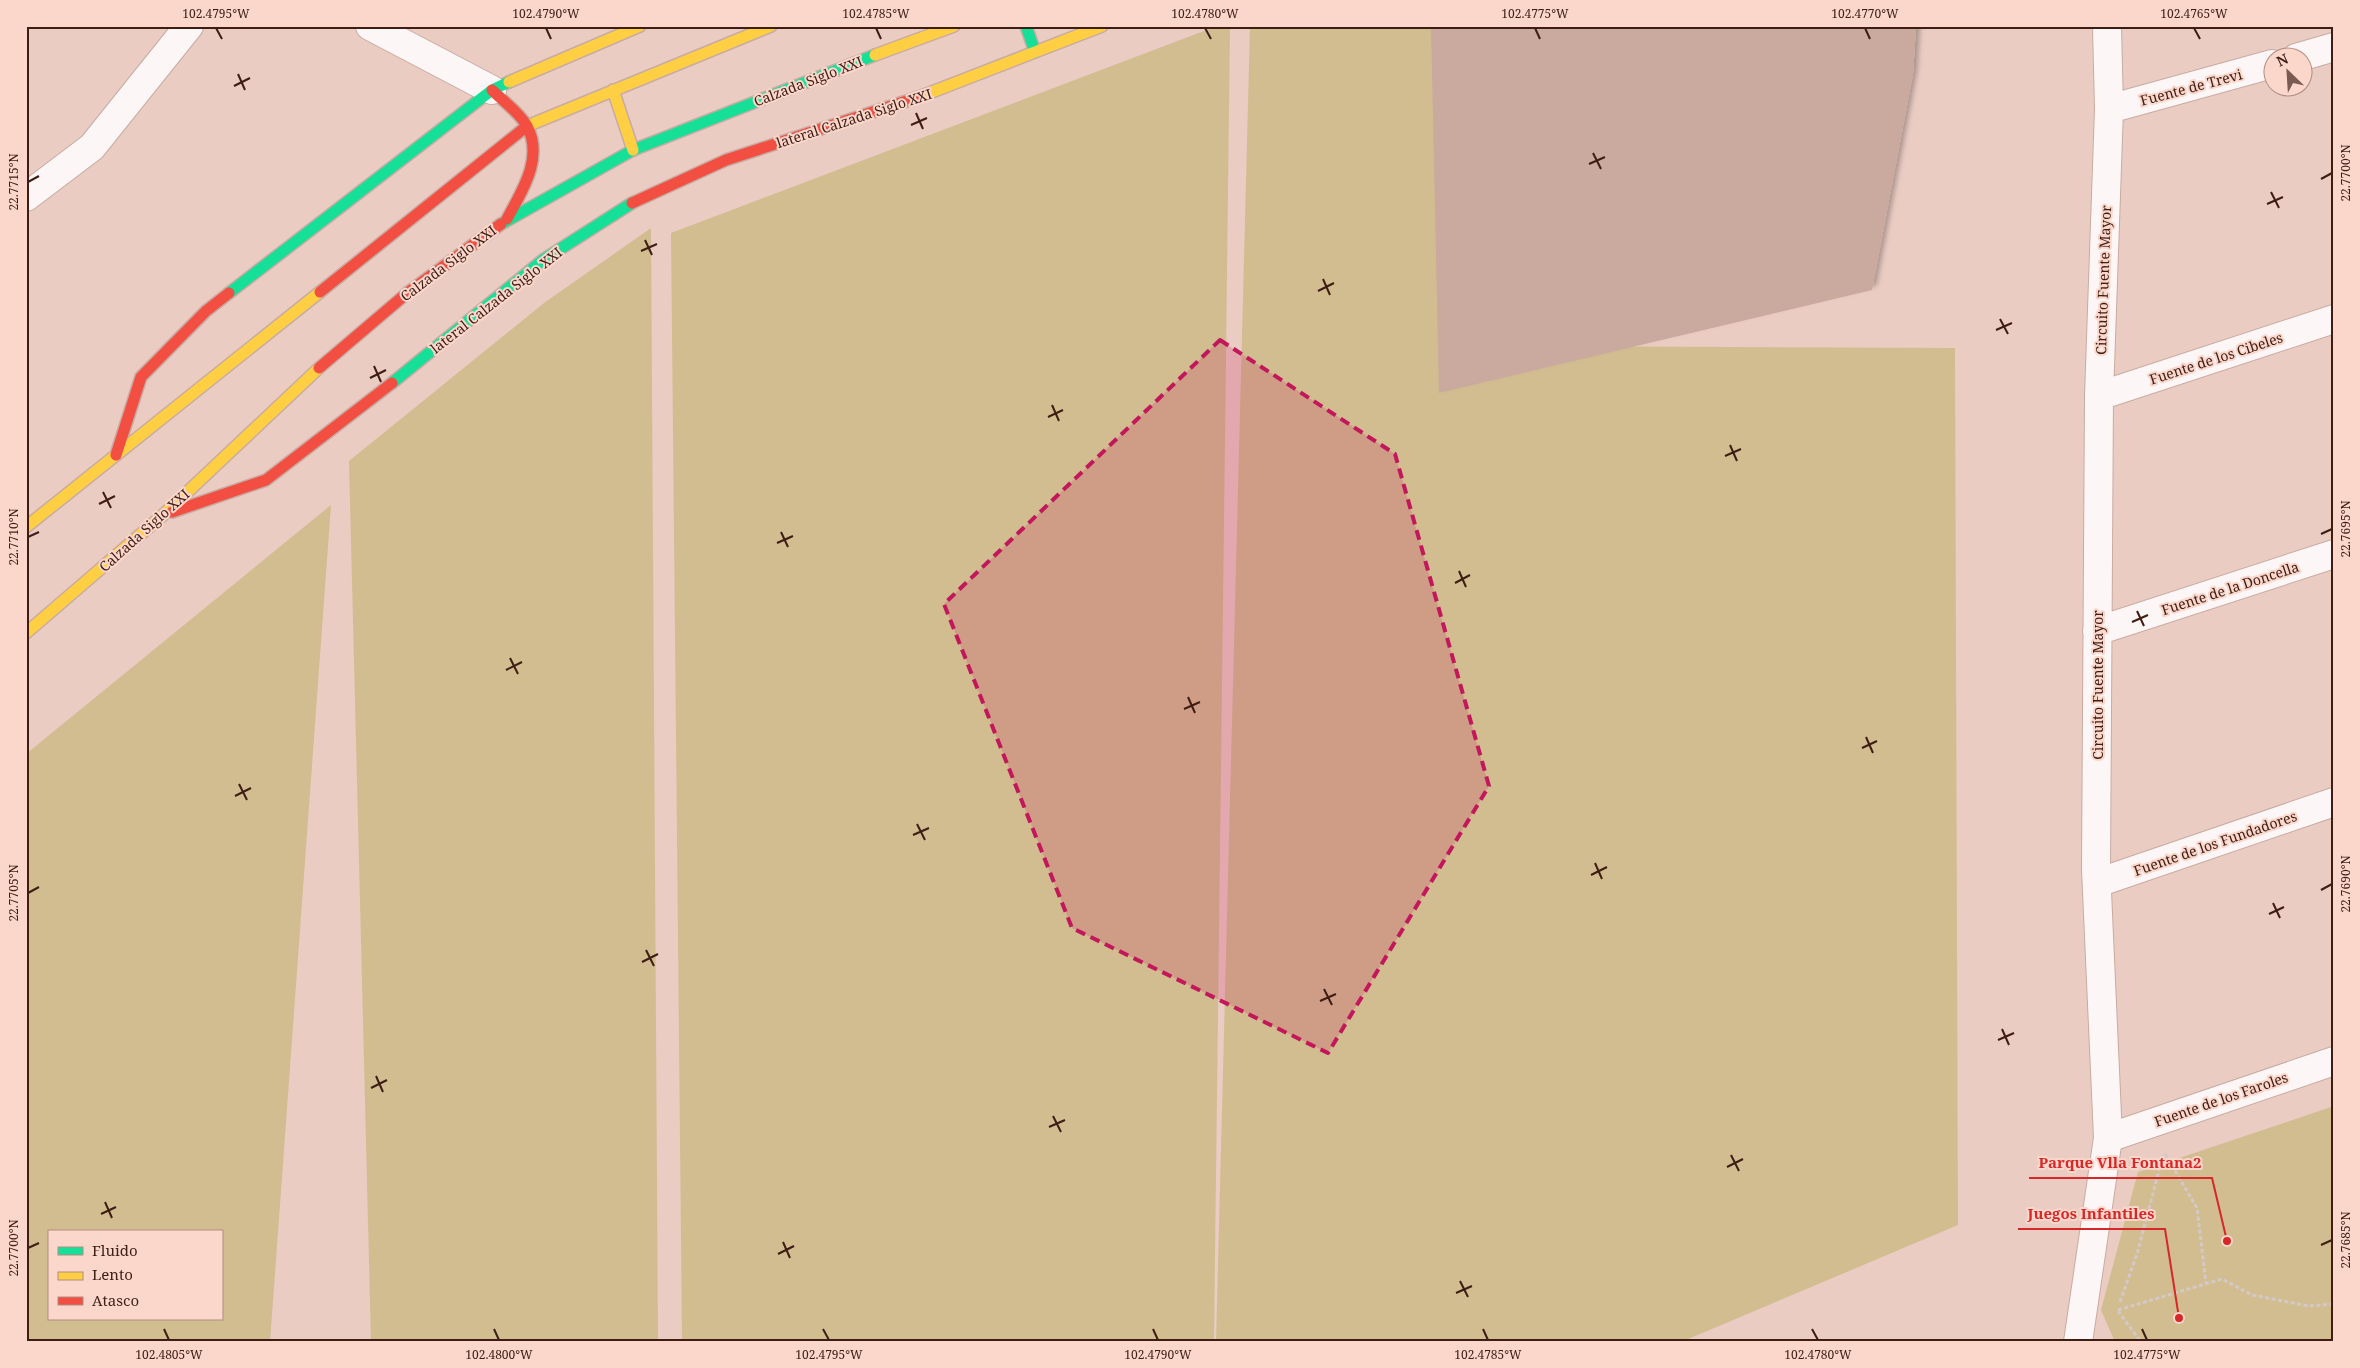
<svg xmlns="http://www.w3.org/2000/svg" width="2360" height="1368" font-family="'Noto Serif',serif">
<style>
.green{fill:#d2bd91;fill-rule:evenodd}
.building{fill:#caa99f;filter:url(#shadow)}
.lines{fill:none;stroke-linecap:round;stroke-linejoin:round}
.street-casing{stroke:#c8aba2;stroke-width:30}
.fast-casing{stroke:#c8aba2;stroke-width:14}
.slow-casing{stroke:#c8aba2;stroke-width:14}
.jam-casing{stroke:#c8aba2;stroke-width:14}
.path{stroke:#d4c9c6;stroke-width:3;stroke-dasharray:4 2.5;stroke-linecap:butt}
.street{stroke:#fcf7f6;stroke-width:28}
.fast{stroke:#16e098;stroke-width:11}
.slow{stroke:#ffcf43;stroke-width:11}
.jam{stroke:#f24e42;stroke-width:11}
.marked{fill:#c2185b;fill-opacity:0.2;stroke:#c2185b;stroke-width:4;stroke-dasharray:10 6;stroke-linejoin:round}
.ticks{fill:none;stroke:#3e1d13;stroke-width:2}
.labels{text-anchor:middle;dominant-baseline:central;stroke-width:4;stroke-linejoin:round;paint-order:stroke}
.street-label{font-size:14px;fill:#3e1d13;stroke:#fbd6cb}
.leader{fill:none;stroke:#d62828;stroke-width:2}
.callout-dot{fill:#d62828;stroke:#fbd6cb;stroke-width:2}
.callout-label{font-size:15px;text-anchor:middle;font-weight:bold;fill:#d62828;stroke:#fbd6cb;stroke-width:4;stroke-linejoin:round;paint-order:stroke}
.neatline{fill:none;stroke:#3e1d13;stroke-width:2}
.ticks-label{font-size:12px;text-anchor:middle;fill:#3e1d13}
</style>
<defs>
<filter id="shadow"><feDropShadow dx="4.5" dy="-4.5" stdDeviation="2.5" flood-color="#0004"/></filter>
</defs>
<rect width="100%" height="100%" fill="#eaccc3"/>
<path class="green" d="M1217,26H1230L1214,1342H682L671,233Z
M1250,26H1504L1498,346L1955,348L1958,1225L1681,1342H1216Z
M651,228L658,1342H371L349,461L544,303Z
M331,505L270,1342H26V754ZM49,1232H221V1319H49Z
M2334,1106V1342H2115L2101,1310L2138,1172Z"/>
<path class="building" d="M1431,26H1916L1913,74L1872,290L1439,393Z"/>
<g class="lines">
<g class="street-casing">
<path id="street" d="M370,26L492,90
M2296,58L2334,47
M2109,109L2272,64
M26,197L92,147L189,26
M2099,396L2334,319
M2097,631L2334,554
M2097,883L2334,802
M2108,1138L2334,1061
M2078,1342L2108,1138L2096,869L2099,396L2109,109L2107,26"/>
</g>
<g class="fast-casing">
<path id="fast" d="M1026,26L1035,52
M501,224L633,150L875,55
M229,293L492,90L509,82
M392,383L543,260L632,203"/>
</g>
<g class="slow-casing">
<path id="slow" d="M875,55L954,26
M509,82L640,26
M613,90L633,150
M919,97L1102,26
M527,126L771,26
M26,527L320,292
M26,633L163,515L319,368"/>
</g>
<g class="jam-casing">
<path id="jam" d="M492,90C503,101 519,112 527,126C544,158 522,191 507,219
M632,203L726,160L919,97
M320,292L527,126
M319,368L406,294L501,224
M116,455L141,377L206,311L229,293
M172,512L266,480L392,383"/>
</g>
<path class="path" d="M2165,1154L2197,1208L2206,1283
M2120,1302L2137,1254L2163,1155
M2118,1310L2222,1279L2252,1295L2309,1306L2334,1304
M2118,1311L2141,1342"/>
<use href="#street" class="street"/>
<use href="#fast" class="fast"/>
<use href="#slow" class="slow"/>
<use href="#jam" class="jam"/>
</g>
<path class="marked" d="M1220,340L1395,454L1489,786L1328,1053L1072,928L944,604Z"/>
<path class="ticks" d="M216,28L222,39M546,28L551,39M876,28L881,39M1205,28L1211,39M1535,28L1540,39M1865,28L1870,39M2194,28L2200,39M238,74L245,90M234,86L250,78M916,113L923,129M911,125L927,118M1593,153L1601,169M1589,164L1605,157M2321,179L2332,173M28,182L39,176M2271,192L2279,208M2267,204L2283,197M645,240L652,255M641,251L657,244M1323,279L1330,295M1318,291L1334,283M2000,319L2008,334M1996,330L2012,323M374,366L381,382M370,378L386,370M1052,405L1059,421M1048,417L1063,410M1730,445L1737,461M1725,456L1741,449M103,492L111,508M99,504L115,496M781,532L788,547M2321,534L2332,529M28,537L39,532M777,543L793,536M1459,571L1466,587M1455,583L1470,575M2137,611L2144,626M2132,622L2148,615M510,658L518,674M506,670L522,662M1188,697L1195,713M1184,709L1200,702M1866,737L1873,753M1862,748L1877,741M239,784L247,800M235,796L251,788M917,824L925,840M913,835L929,828M1595,863L1602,879M1591,875L1607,867M2321,890L2332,884M28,893L39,887M2273,903L2280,918M2269,914L2284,907M646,950L654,966M642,962L658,954M1324,989L1332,1005M1320,1001L1336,994M2002,1029L2009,1045M1998,1040L2014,1033M376,1076L383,1092M371,1088L387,1080M1053,1116L1061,1132M1049,1127L1065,1120M1731,1155L1739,1171M1727,1167L1743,1159M105,1202L112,1218M101,1214L116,1207M783,1242L790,1258M2321,1245L2332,1240M28,1248L39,1243M778,1254L794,1246M1460,1281L1468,1297M1456,1293L1472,1286M164,1329L169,1340M494,1329L499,1340M823,1329L829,1340M1153,1329L1158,1340M1483,1329L1488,1340M1812,1329L1818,1340M2142,1329L2147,1340"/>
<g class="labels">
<g class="street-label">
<text transform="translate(808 81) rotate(-21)">Calzada Siglo XXI</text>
<text transform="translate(2191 87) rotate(-15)">Fuente de Trevi</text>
<text transform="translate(854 118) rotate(-18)">lateral Calzada Siglo XXI</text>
<text transform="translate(448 263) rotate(-37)">Calzada Siglo XXI</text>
<text transform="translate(2103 280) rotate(-88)">Circuito Fuente Mayor</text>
<text transform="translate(496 300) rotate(-38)">lateral Calzada Siglo XXI</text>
<text transform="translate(2216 358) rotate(-18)">Fuente de los Cibeles</text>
<text transform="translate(144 530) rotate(-42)">Calzada Siglo XXI</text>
<text transform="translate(2230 588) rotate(-18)">Fuente de la Doncella</text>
<text transform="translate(2097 685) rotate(-90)">Circuito Fuente Mayor</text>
<text transform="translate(2215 843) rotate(-19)">Fuente de los Fundadores</text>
<text transform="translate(2221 1099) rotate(-19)">Fuente de los Faroles</text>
</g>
</g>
<path class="leader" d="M2227 1241L2212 1178H2029M2179 1318L2165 1229H2018"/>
<g class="callout-dot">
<circle cx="2227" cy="1241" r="5"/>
<circle cx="2179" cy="1318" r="5"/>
</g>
<g class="callout-label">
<text x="2120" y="1168">Parque Vlla Fontana2</text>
<text x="2091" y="1219">Juegos Infantiles</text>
</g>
<rect width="2360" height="1368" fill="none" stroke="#fbd6cb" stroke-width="55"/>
<rect x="48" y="1230" width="175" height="90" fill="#fbd6cb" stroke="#af8c81"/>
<rect x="58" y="1247" width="25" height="8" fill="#16e098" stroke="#af8c81"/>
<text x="92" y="1256" font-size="15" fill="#3e1d13">Fluido</text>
<rect x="58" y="1272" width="25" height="8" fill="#ffcf43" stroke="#af8c81"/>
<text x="92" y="1280" font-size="15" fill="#3e1d13">Lento</text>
<rect x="58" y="1297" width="25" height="8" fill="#f24e42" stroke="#af8c81"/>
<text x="92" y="1306" font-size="15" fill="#3e1d13">Atasco</text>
<g transform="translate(2288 72) rotate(335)"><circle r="24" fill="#fbd6cb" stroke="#af8c81"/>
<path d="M0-4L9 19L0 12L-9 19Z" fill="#7a5a51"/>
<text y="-8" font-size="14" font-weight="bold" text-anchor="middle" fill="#3e1d13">N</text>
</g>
<rect x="28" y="28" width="2304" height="1312" class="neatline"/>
<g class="ticks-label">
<text x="216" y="18">102.4795°W</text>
<text x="546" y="18">102.4790°W</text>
<text x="876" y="18">102.4785°W</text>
<text x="1205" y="18">102.4780°W</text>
<text x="1535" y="18">102.4775°W</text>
<text x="1865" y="18">102.4770°W</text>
<text x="2194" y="18">102.4765°W</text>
<text transform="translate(2346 173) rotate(-90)" y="4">22.7700°N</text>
<text transform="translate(14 182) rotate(-90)" y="4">22.7715°N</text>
<text transform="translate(2346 529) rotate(-90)" y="4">22.7695°N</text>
<text transform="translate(14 537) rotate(-90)" y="4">22.7710°N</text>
<text transform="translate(2346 884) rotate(-90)" y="4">22.7690°N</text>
<text transform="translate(14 893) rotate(-90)" y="4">22.7705°N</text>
<text transform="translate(2346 1240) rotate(-90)" y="4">22.7685°N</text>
<text transform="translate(14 1248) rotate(-90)" y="4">22.7700°N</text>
<text x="169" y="1359">102.4805°W</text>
<text x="499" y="1359">102.4800°W</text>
<text x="829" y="1359">102.4795°W</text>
<text x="1158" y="1359">102.4790°W</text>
<text x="1488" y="1359">102.4785°W</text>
<text x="1818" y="1359">102.4780°W</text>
<text x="2147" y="1359">102.4775°W</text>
</g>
</svg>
